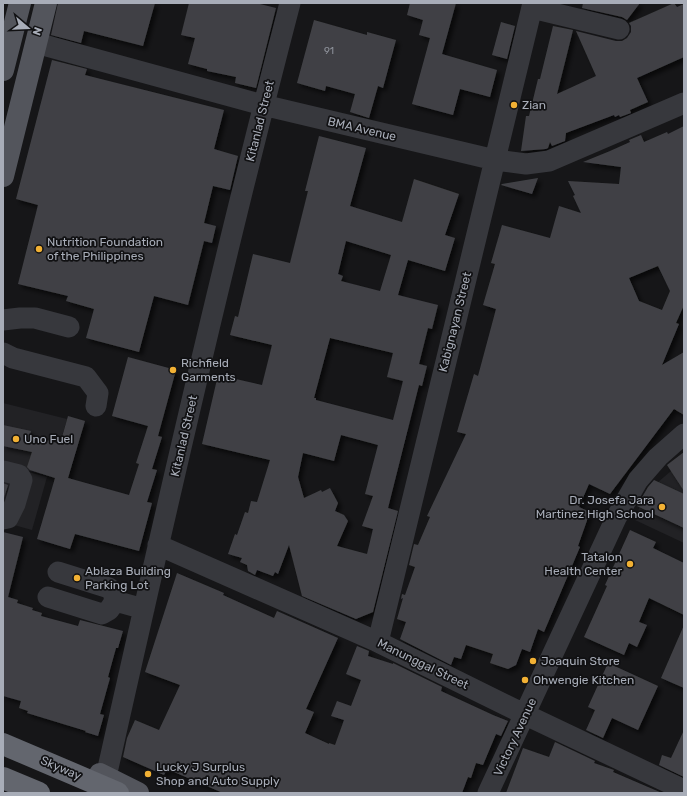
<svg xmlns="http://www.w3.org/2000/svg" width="687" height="796" font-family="Rubik,sans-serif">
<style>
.built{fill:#222225}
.building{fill:#404145;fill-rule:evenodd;filter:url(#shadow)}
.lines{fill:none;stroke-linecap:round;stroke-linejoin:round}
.minor{stroke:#37383d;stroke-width:21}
.major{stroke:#53555c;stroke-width:22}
.highway{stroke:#63666e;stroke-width:22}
.poi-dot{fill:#f2b134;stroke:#111113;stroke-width:1.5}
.labels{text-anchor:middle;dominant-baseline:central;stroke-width:3.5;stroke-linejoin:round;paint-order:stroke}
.number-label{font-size:10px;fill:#8e929b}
.poi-label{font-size:12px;fill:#a8adb8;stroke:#111113;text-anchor:start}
.street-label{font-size:12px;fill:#a8adb8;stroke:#111113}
</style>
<defs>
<filter id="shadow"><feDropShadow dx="3.5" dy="3.5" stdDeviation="2" flood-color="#0009"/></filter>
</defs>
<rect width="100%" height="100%" fill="#161618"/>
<path class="built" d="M3,403L67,419L50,477L3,463Z
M684,460V543L635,520L644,494Z
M3,465L47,477L32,530L3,522Z"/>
<path class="building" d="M58,3H155L143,46L84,31L81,43L51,35Z
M189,3H256L276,8L256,88L235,83L236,77L207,71V69L188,64L195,38L181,35Z
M410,3H456L442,54L497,70L490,97L460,89L453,115L412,104L430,38L419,35L423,20L407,15Z
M583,3H640L627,20L622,17L582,8Z
M674,3L677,7L684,4V57L637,78L648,102L630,110L631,113L620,117L619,115L615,117L614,115L566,133L565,141L552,146L550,142L548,148L546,149L521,151L526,116H529L538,79H540L553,26L573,30L557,94L596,76L576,31L616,41H622L627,38L631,32V26L629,23Z
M314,20L367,35V32L396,40L383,88L378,86L369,118L350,112L355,94L326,86L325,91L297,83Z
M501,22L515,26L507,59L492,55Z
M52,60L87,69L85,75L224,110L214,149L238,156L230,190L213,186L204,223L216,226L212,243L204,241L188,305L154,296L139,352L86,338L94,309L66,301L68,296L18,284L38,205L16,199Z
M684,126V305L676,323L679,324L662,365L684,352V415L674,409L610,494L589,484L579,507L590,512L578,546L580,547L544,632L538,629L530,652L522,649L516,665L508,669L490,663L493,654L466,645L461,659L454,657L451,665L400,639L406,622L397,619L403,598L401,599L402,594L405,595L415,567L409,565L414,544L418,545L430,517L427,516L466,434L457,432L474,374L478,376L496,309L483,305L495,264L491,263L502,225L550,238L559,206L581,213L573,196L575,195L568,181L619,184L621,167L583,162L610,151L630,142L629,140L641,135L644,142L667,132L668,134ZM658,266L670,291L662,310L639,301L629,278Z
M319,136L366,148L350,206L402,222L414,179L459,194L445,235L455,238L445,271L408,260L398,295L438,305L432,329L428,328L419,364L427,366L422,386L419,385L388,508L398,511L373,612L356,619L302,596L289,545L278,574L275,572L273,576L257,570L255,575L248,571L247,565L240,562L242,558L228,554L235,534L237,535L245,512L248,513L251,501L257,502L270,460L202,444L218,375L262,385L272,345L230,335L235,316L238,317L253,254L290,263L308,191H305ZM346,241L391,255L380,291L341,281L343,276L338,274ZM330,338L393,353L387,377L403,381L393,420L316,400V398H314ZM341,435L378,445L365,494L373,496L362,526L373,529L367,554L337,546L348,521L344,515L335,511L338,503L330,488L322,492L321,490L304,498L298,477L303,453L334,461Z
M538,178L532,194L501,185L502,184Z
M128,357L176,370L158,436L162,437L152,469L157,470L147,502L152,503L139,551L75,534L70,549L37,539L55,478L30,470L27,467L32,452L3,446V425L31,431L30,435L60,444L68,416L85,421L68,478L129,495L139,464L136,463L148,426L112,416Z
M684,452V491L667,465Z
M654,480L684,494V528L637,506L648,487Z
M3,483L8,485L3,501Z
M630,530L656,542L653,548L684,563V615L649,598L639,622L647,625L637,647L629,643L624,655L584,637L607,586L605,585Z
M3,532L23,537L8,597L18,600L17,603L33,608L32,610L42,613L41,616L78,626L80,620L123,631L118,648H116L108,677L110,678L100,714L104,715L98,736L85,732L86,731L27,713L28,711L19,708L21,701L3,696Z
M177,573L224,593L223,595L274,618L277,611L338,638L306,709L314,712L305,733L329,744V743L335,745L344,720L331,716L337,701L351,706L361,680L346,674L357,646L369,651L368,656L393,664V663L442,687L441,691L493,715L508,721L501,736L496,734L483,765L476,763L471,778L468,777L462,793H223L167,769L164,775L123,757L127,738L135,720L159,730L180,685L145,672Z
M684,625V688L661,678Z
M608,663L658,686L638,730L612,718L603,738L586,730L595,710L588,707Z
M684,730V777L659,765L662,755L671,758Z
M555,742L595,761L594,763L614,770L613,772L662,793H506L523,748L549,757Z"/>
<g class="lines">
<path class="minor" d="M532,8L619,29
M36,43L263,105L495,160L526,164L549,161L684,103
M3,320L20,318H35L69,327
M3,353L13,358L86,377L98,393L96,406
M3,471L19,475L22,480L15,504L8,518L3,519
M158,545L378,642L526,715L684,790
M58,572L109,588L113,592L115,601L144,609
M48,597L102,614L109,610L115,601
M378,642L533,3
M106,777C164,518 223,260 290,3
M488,793L616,518L638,480L658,457L684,434"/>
<path class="major" d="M3,70L20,3
M3,176L46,3
M100,774L138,793"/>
<path class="highway" d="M3,744L118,793
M3,778L39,793"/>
</g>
<g class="poi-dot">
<circle cx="514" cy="105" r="4"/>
<circle cx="39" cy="249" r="4"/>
<circle cx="173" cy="370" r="4"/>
<circle cx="16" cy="439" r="4"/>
<circle cx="662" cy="507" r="4"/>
<circle cx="630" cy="564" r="4"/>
<circle cx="77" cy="578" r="4"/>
<circle cx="533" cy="661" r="4"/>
<circle cx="525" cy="680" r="4"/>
<circle cx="148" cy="774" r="4"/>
</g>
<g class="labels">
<g class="number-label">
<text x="329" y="51">91</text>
</g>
<g class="poi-label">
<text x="522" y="105">Zian</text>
<text x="47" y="242">Nutrition Foundation<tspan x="47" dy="14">of the Philippines</tspan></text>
<text x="181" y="363">Richfield<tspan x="181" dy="14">Garments</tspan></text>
<text x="24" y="439">Uno Fuel</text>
<text x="654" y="500" text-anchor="end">Dr. Josefa Jara<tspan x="654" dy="14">Martinez High School</tspan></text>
<text x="622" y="557" text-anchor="end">Tatalon<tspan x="622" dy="14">Health Center</tspan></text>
<text x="85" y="571">Ablaza Building<tspan x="85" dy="14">Parking Lot</tspan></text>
<text x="541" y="661">Joaquin Store</text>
<text x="533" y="680">Ohwengie Kitchen</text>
<text x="156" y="767">Lucky J Surplus<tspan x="156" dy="14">Shop and Auto Supply</tspan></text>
</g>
<g class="street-label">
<text transform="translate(260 121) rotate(-76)">Kitanlad Street</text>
<text transform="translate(362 129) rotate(13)">BMA Avenue</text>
<text transform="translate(455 322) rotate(-76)">Kabignayan Street</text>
<text transform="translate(184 436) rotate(-77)">Kitanlad Street</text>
<text transform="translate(423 664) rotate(26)">Manunggal Street</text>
<text transform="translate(515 737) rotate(-65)">Victory Avenue</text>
<text transform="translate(61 768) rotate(23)">Skyway</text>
</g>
</g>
<rect width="687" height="796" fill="none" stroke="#a8adb8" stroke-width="8"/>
<g transform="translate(28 28) rotate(109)" stroke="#111113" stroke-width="3" paint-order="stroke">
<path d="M0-3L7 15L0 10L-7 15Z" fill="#a8adb8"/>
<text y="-6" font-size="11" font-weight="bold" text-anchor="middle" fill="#a8adb8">N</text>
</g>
</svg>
